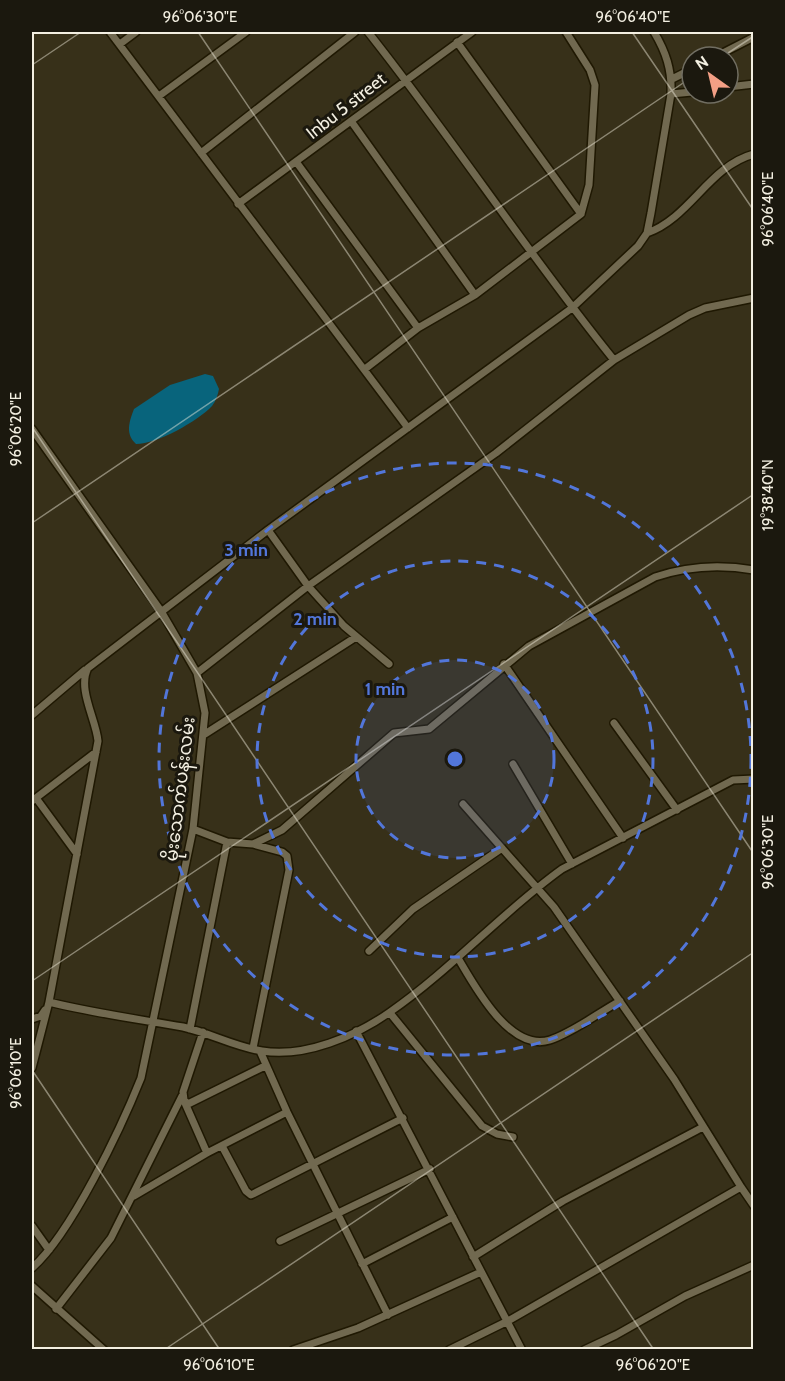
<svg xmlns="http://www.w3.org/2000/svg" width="785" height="1381" font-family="Cabin,'Noto Sans Myanmar',sans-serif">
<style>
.water{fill:#08647c}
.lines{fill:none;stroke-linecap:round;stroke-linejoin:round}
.minor-casing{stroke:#1f1802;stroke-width:10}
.minor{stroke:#716950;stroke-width:7}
.ticks{fill:none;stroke:#f3efe1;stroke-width:1.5;stroke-opacity:0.45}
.ring{fill:none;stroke:#5276da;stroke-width:3;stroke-dasharray:10 8}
.labels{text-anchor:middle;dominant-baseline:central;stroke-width:6;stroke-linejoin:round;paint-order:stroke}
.street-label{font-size:18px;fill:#f3efe1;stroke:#1b180e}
.centre{fill:#5276da;stroke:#1b180e;stroke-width:3}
.ring-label{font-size:18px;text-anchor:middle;font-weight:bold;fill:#5276da;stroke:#1b180e;stroke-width:6;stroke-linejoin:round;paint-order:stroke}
.neatline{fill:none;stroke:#f3efe1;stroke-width:2}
.ticks-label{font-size:15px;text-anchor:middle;fill:#f3efe1}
</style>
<rect width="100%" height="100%" fill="#373019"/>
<path class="water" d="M205,374L213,376L219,389C218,394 216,401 212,406C198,421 157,444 136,444C125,434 129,422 134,409L170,385Z"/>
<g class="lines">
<g class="minor-casing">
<path id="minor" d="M110,32L408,428
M368,32C453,139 528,254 614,360
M654,32C666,52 672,70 671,94L651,213L647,233L638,246L572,308L268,530L88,668C77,689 96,719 98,741L49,1002C93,1013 138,1019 183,1027C210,1033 235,1047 262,1051C305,1058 356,1036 390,1012C452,969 502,912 562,869L733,780L754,779
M457,42L581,214
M120,44L136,32
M715,57L754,37
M672,79L692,69
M728,87L754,84
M671,94L692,92
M159,96L246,32
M351,121L475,295
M201,153L355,32
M297,163L418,328
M238,204L472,32
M647,233C690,218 709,166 754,154
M365,369L418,328L475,295L581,214L589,185L595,85L590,70L566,32
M32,429L161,611L197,673L205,713L193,829L141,1078C121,1128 71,1234 32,1268
M268,530L308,586L496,453L614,360L689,315L705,308L754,298
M504,664L623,838
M197,673L308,586L344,626L389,664
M32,715L85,670
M614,723L677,810
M205,734L356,637
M513,764L572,864
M36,798L77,854
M32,801L96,752
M193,829L227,842L253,844L282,830L394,733L429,729L529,646L655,577C687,566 720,564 754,570
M253,844L282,852L287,856L289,870L253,1048
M369,951L413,909L502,848
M458,958C474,985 510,1053 550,1040C574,1032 598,1013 620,1001
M390,1013L482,1126L497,1134L513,1137
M32,1019L41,1016L45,1010
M190,1029L227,842
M356,1031L522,1350
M203,1032L183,1092L184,1100L188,1104L265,1066
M260,1051L287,1112L388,1315
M32,1068L49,1002
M185,1103L207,1153
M222,1146L246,1191L251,1195L403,1118
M741,1187L754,1206
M134,1196L207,1153L287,1112
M32,1226L49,1250
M280,1241L430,1169
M473,1257L563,1201L703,1127
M362,1264L453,1217
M32,1286L104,1350
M56,1309L111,1238L182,1096
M293,1350L358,1328L481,1272
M449,1350L508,1321L741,1187L674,1079L554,907L463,804
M584,1350L616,1335L685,1296L754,1265"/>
</g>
<use href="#minor" class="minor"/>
</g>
<path class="ticks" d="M198,32L754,854M632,32L754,211M722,57L754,36M32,65L81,32M32,427L654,1350M32,523L692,77M32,981L754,494M32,1070L220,1350M164,1350L754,952"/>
<circle cx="455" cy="759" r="99" fill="#5276da" fill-opacity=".12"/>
<g class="ring">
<circle cx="455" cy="759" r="99"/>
<circle cx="455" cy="759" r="198"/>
<circle cx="455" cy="759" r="296"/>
</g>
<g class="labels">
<g class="street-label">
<text transform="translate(346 106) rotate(-38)">Inbu 5 street</text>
<text transform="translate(180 789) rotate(-83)">မိုးသောက်ပန်းလမ်း</text>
</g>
</g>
<circle cx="455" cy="759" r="9" class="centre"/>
<g class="ring-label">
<text x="246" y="556">3 min</text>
<text x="315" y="625">2 min</text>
<text x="385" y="695">1 min</text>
</g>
<rect width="785" height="1381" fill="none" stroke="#1b180e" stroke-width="66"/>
<g transform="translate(710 75) rotate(326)"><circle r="28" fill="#1b180e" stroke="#716e62" stroke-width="1.5"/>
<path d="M0-4.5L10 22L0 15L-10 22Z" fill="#f39f85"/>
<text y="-9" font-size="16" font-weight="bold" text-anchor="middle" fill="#f3efe1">N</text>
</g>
<rect x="33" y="33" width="719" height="1315" class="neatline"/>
<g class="ticks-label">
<text x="200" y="22">96°06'30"E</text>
<text x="633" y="22">96°06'40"E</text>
<text transform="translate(768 209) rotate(-90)" y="5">96°06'40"E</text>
<text transform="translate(16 429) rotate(-90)" y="5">96°06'20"E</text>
<text transform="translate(768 495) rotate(-90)" y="5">19°38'40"N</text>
<text transform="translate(768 852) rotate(-90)" y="5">96°06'30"E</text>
<text transform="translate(16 1073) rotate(-90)" y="5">96°06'10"E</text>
<text x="219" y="1370">96°06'10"E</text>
<text x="653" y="1370">96°06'20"E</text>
</g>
</svg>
